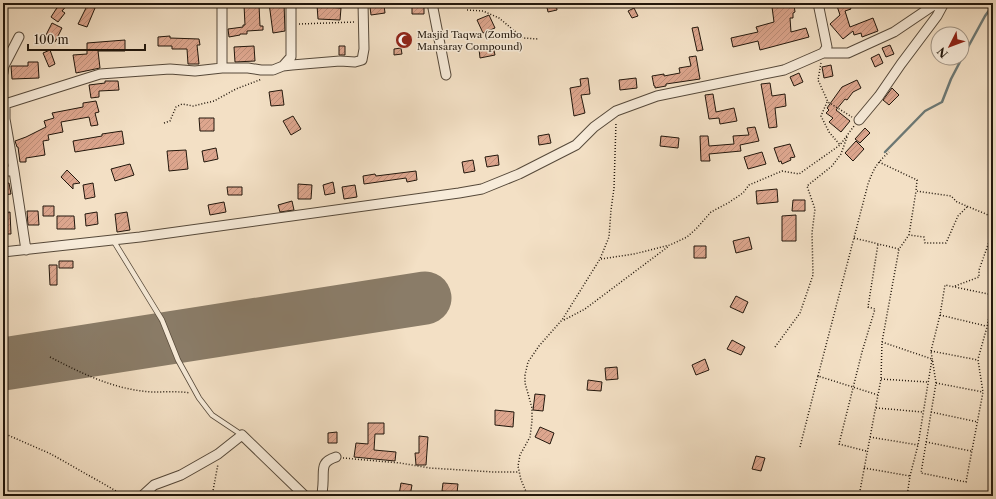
<svg xmlns="http://www.w3.org/2000/svg" width="996" height="499" font-family="'Libre Caslon Text',serif">
<style>
.lines{fill:none;stroke-linecap:round;stroke-linejoin:round}
.stream{stroke:#6c7976;stroke-width:2.5}
.runway{stroke:#8a7c68;stroke-width:53}
.building{fill:url(#building-hatch);stroke:#22170c}
.service-casing{stroke:#56493a;stroke-width:6}
.minor-casing{stroke:#56493a;stroke-width:11}
.path{stroke:#22170c;stroke-width:1.5;stroke-dasharray:1 2;stroke-linecap:butt}
.service{stroke:#f7ebd9;stroke-width:4.5}
.minor{stroke:#f7ebd9;stroke-width:9}
.labels{text-anchor:middle;dominant-baseline:central;stroke-width:3;stroke-linejoin:round;paint-order:stroke}
.poi-label{font-size:10px;fill:#22170c;stroke:#f7ebd9;text-anchor:start}
</style>
<defs>
<pattern id="building-hatch" width="6" height="6" patternUnits="userSpaceOnUse"><rect width="6" height="6" fill="#dda68e"/><path d="M-1 1l2-2M0 6l6-6M5 7l2-2" fill="none" stroke="#bd8e79"/></pattern>
</defs>
<rect width="100%" height="100%" fill="#f3e0c5"/>
<filter id="stains"><feTurbulence type="fractalNoise" baseFrequency=".005" numOctaves="4"/><feColorMatrix values="0 0 0 0 .2 0 0 0 0 .09 0 0 0 0 .02 0 0 0 .5 -.17"/></filter>
<radialGradient id="worn" r=".72"><stop offset=".6" stop-color="#630" stop-opacity="0"/><stop offset="1" stop-color="#630" stop-opacity=".3"/></radialGradient>
<g class="lines">
<path class="stream" d="M962,58L985,16L993,5
M885,152L925,111L942,102L951,79L962,58"/>
<path class="runway" d="M3,364L425,298"/>
</g>
<path class="building" d="M60,3H69L62,11L65,13L58,22L51,17Z
M269,3H284L285,31L273,33Z
M546,3H556L557,10L548,12Z
M836,3H848L851,9L845,11L850,27L873,18L878,31L862,37L861,33L854,35L853,31L843,39L830,24L840,15Z
M88,4L95,8L87,27L78,24Z
M244,5H259L260,26H263V30L247,31V34H240V35L229,37L228,29L243,27V25H245Z
M317,5H325V7L341,8L340,20L318,19Z
M384,5L385,13L371,15L370,7Z
M794,5L795,12L793,13V18H790L791,32L806,28L809,37L760,50L758,41L733,47L731,38L758,32L756,27L774,22L772,7Z
M412,6H424V14H412Z
M634,8L638,16L632,18L628,11Z
M489,15L495,28L483,33L477,20Z
M52,23L62,28L55,42L45,37Z
M698,27L703,50L697,51L692,28Z
M408,34L409,45L399,46L398,35Z
M170,36V38L199,39L200,45H197L199,64H188L187,49H172V46H158V37Z
M125,40V51H98L100,68L76,73L73,55L87,54V43Z
M890,45L894,54L886,57L882,48Z
M254,46L255,61L235,62L234,47Z
M339,46H345V55H339Z
M493,46L495,55L480,58L479,49Z
M401,48L402,54L394,55V49Z
M50,50L55,64L49,67L43,53Z
M879,54L883,63L875,67L871,58Z
M696,56L700,79L666,84V86L655,88V86H654L652,76L664,74V76L680,73L679,68L691,66L689,57Z
M28,62H38L39,78L12,79L11,66H28Z
M831,65L833,76L824,78L822,67Z
M799,73L803,82L794,86L790,77Z
M588,78L590,94L581,95L585,113L574,116L570,88L581,86L580,79Z
M636,78L637,88L620,90L619,80Z
M857,80L861,88L853,92L847,100L845,99L836,110L850,121L841,132L829,122L833,118L826,113L829,110L827,108L842,87Z
M105,81H118L119,90L99,91V97L91,98L89,85L105,83Z
M770,83L772,96L785,94L786,106L775,108L777,127L769,128L761,84Z
M892,88L899,95L889,105L883,100Z
M282,90L284,105L271,106L269,92Z
M713,94L716,112L734,108L737,121L720,124L719,118L709,119L705,95Z
M96,101L99,112L95,113L98,125L91,126L89,117L61,122L63,132L48,135L49,140L43,141L45,155L26,158V162H20L18,147H17L15,141L26,137L46,127L44,121L54,118L52,113L83,107V103Z
M293,116L301,129L291,135L283,121Z
M199,118H214V131H200Z
M755,127L759,141L740,145L741,151L709,154L710,161H701L700,136H708L709,146L734,144L733,136L749,135L747,128Z
M865,128L870,133L860,143L855,139Z
M122,131L124,144L75,152L73,141L102,136V134Z
M549,134L551,143L539,145L538,136Z
M661,136L679,138L678,148L660,146Z
M856,141L864,149L853,161L845,153Z
M790,144L795,157L790,158L791,160L782,164L781,161L779,162L774,148Z
M216,148L218,159L204,162L202,151Z
M186,150L188,169L169,171L167,151Z
M762,152L766,164L748,169L744,157Z
M498,155L499,165L487,167L485,157Z
M473,160L475,171L464,173L462,162Z
M130,164L134,175L115,181L111,169Z
M67,170L80,183L73,184V189L61,177Z
M416,171L417,180L407,182L406,178L364,184L363,176L375,174L376,176Z
M333,182L335,193L325,195L323,185Z
M9,183L11,194L3,195V184Z
M93,183L95,197L85,199L83,185Z
M298,184L312,185L311,199H298Z
M355,185L357,197L344,199L342,187Z
M227,187H242V195H228Z
M777,189L778,202L757,204L756,191Z
M793,200H805V211H792Z
M292,201L294,210L280,212L278,205Z
M224,202L226,212L210,215L208,205Z
M43,206H54V216H43Z
M27,211H38L39,225H28Z
M10,212L11,234H3V213Z
M97,212L98,224L86,226L85,214Z
M127,212L130,230L117,232L115,214Z
M796,215V241H782V216Z
M57,216H74L75,229H57Z
M749,237L752,249L736,253L733,241Z
M694,246H706V258H694Z
M59,261H73V268H59Z
M49,265H57V285H50Z
M736,296L748,302L743,313L730,307Z
M732,340L745,347L741,355L727,349Z
M705,359L709,370L696,375L692,365Z
M617,367L618,379L606,380L605,368Z
M588,380L602,382L601,391L587,390Z
M535,394L545,395L543,411L533,410Z
M495,410L514,412L513,427L495,425Z
M368,423H384V434H375L374,450L396,452L395,461L354,457L356,443L368,444Z
M540,427L554,433L550,444L535,437Z
M337,432V443H328V433Z
M419,436L428,437L426,465H416L415,453H419Z
M756,456L765,458L761,471L752,469Z
M401,483L412,485L410,496L399,495Z
M443,483L458,484L457,493L442,491Z"/>
<g class="lines">
<g class="service-casing">
<path id="service" d="M113,240L162,320L178,360L199,398L212,415L242,435"/>
</g>
<g class="minor-casing">
<path id="minor" d="M432,3L446,75
M818,3L827,47L823,53
M283,66L291,57V3
M222,68V3
M3,73L4,66L19,37
M859,120L879,96L901,64L937,16L944,3
M3,171H14
M26,250L14,171L5,119V104L100,74L170,69L195,71L222,68H248L261,70H273L283,66L292,65L340,61L355,62L362,60L364,49L363,3
M3,252L140,237L459,193L482,189L519,174L576,145L594,127L616,111L657,96L784,70L823,53H848L894,32L937,3
M142,496L154,485L181,475L218,454L242,435L305,496
M322,496C322,492 323,487 323,483C324,469 320,462 336,457"/>
</g>
<path class="path" d="M584,3L587,7
M740,7L762,3
M467,10L483,11L499,18L523,38L539,39
M299,24L355,22
M821,63L818,80L828,102L852,117
M827,102L821,116L829,132L840,145
M164,123L170,121L176,107L182,104L193,106L214,101L236,89L262,79
M879,162L917,180L916,191L951,196L957,202L993,217
M909,235L916,191
M854,238L899,249L909,235L924,237L925,243H946L958,216L967,207
M601,259L634,254L670,245L687,237L696,229L711,212L728,203L743,193L749,185L782,171L799,174L840,145L854,126
M955,286L979,277V270L993,231
M940,315L986,326
M564,320L585,309L669,246
M882,342L899,249
M775,347L800,313L813,275L812,233L815,209L807,186L832,166L841,154L847,137
M931,351L978,360L983,392L966,482L921,473L936,383Z
M931,351L940,315L945,285L993,295L987,327L978,359
M50,357C83,374 115,390 153,392C165,392 178,391 190,393
M818,376L868,184C874,168 876,164 889,152
M881,379L927,382
M936,383L983,392
M876,408L923,412
M931,412L978,422
M3,433L51,454L125,496
M870,437L918,445
M926,442L971,451
M800,447L818,376L878,395
M866,451L839,444L862,352L875,309L868,307L878,244
M343,458L400,463L430,468L494,472H518
M864,468L910,476
M212,496L218,464
M528,496L521,480L518,466L520,455L530,437L532,421V408L525,383V375L528,362L539,346L562,320L600,259L609,237L611,210L614,188L616,122
M859,496L881,379L882,342L932,359L918,445L910,476L907,496"/>
<use href="#service" class="service"/>
<use href="#minor" class="minor"/>
</g>
<defs>
<g id="mosque-disc" transform="scale(0.9)"><circle r="9.5" fill="#8f2418" stroke="#f7ebd9"/><path d="M3.5-4.9A6 6 0 1 0 3.5 4.9A5 5 0 1 1 3.5-4.9Z" fill="#fff"/></g>
</defs>
<g fill-rule="evenodd">
<use href="#mosque-disc" x="404" y="40"/>
</g>
<g class="labels">
<g class="poi-label">
<text x="417" y="34">Masjid Taqwa (Zombo<tspan x="417" dy="12">Mansaray Compound)</tspan></text>
</g>
</g>
<rect width="996" height="499" fill="none" stroke="#f3e0c5" stroke-width="16"/>
<rect x="4" y="4" width="988" height="491" fill="none" stroke="#22170c" stroke-width="2"/>
<rect x="8" y="8" width="980" height="483" fill="none" stroke="#22170c"/>
<g transform="translate(950 46) rotate(228)"><circle r="19" fill="#f7ebd9" stroke="#a29687"/>
<path d="M0-3L7 15L0 10L-7 15Z" fill="#8f2418"/>
<text y="-6" font-size="11" font-weight="bold" text-anchor="middle" fill="#22170c">N</text>
</g>
<path d="M28 44v6h117v-6" fill="none" stroke="#22170c" stroke-width="2"/>
<text x="34" y="44" font-size="12" fill="#22170c" stroke="#f7ebd9" stroke-width="3" paint-order="stroke">100 m</text>
<rect width="100%" height="100%" filter="url(#stains)"/>
<rect width="100%" height="100%" fill="url(#worn)"/>
</svg>
